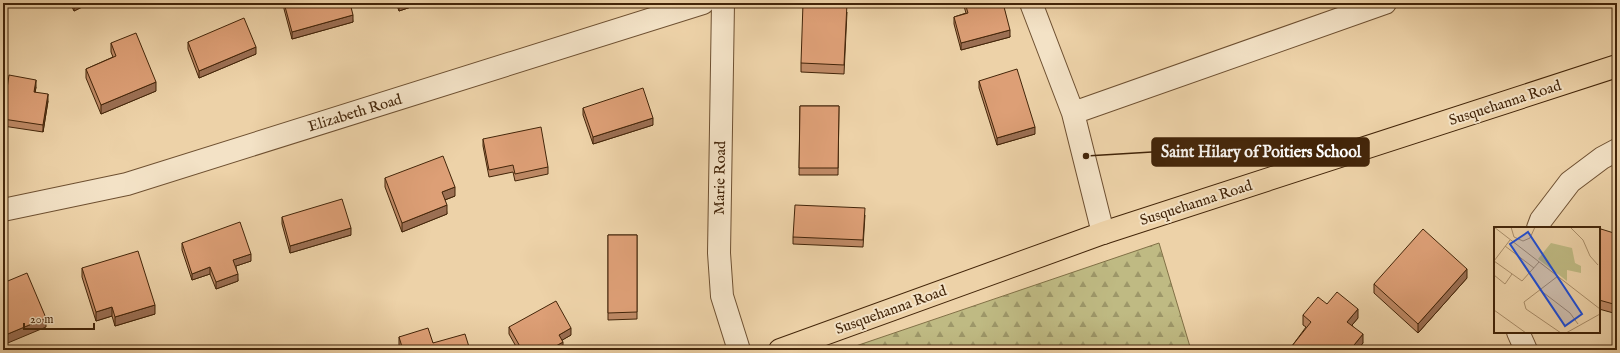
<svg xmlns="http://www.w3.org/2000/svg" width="1620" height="353" font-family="'IM FELL English',serif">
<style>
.forest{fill:url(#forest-firs);stroke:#817046}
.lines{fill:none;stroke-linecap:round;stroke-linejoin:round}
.minor-casing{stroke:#6e5031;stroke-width:24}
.major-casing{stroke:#432509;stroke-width:24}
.minor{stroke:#f3e2c6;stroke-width:22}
.major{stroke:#edd2a8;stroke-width:22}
.wall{fill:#be8965;stroke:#432509}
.shaded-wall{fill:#9b6f53;stroke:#432509}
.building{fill:#dd9f76;stroke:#432509}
.labels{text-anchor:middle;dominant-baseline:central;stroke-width:4;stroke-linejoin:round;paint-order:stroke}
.street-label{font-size:15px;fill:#432509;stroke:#f3e2c6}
.inset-road{fill:none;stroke:#a98d68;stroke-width:1}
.view{fill:#1d4ed8;fill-opacity:0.15;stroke:#1d4ed8;stroke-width:2}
.inset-edge{fill:none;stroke:#432509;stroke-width:2}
.leader{fill:none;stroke:#432509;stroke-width:1.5}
.callout-dot{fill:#432509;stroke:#f3e2c6;stroke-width:1.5}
.callout{fill:#432509;stroke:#432509;stroke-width:1.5}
.callout-label{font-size:16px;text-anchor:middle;font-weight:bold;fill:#fff}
</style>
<defs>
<pattern id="forest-firs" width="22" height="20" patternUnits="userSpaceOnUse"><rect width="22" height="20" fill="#bfba83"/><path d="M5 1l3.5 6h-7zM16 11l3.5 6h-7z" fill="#9d9769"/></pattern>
</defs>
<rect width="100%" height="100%" fill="#edd2a8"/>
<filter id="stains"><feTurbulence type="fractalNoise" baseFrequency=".005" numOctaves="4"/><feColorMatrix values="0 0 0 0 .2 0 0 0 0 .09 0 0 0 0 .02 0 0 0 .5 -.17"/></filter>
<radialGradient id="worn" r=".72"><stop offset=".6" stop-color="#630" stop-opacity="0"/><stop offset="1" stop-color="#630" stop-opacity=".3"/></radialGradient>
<path class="forest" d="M1159,243L1191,350H844Z"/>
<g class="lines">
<g class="minor-casing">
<path id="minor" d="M723,3L719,253L722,296L739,350
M1031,3L1073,113L1103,233
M1073,113L1385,3
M3,210L127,184L703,3
M1538,228L1541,220L1570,182L1602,158L1617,150
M1518,332L1526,350"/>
</g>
<g class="major-casing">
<path id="major" d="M780,350L1103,233L1617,66"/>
</g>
<use href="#minor" class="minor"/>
<use href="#major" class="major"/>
</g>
<path class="wall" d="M70,3H90L74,11Z
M284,3H350L353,22L292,39L284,9Z
M396,3H423L399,11Z
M963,3H1003L1010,37L961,50L954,24V17L966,13Z
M847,12L844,74L801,72V63Z
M188,42L256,54L199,78L188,49Z
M111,43L156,91L101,114L86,78V69L113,57L111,52Z
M979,81L1035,134L997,145L979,88Z
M36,87L35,92L48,101L43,132L3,126V89H7Z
M800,106H839L838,175H799Z
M583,108L653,125L593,144L583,115Z
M483,139L548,167V174L515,181L513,172L489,177L483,146Z
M385,178L455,196L445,200L447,214L402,232L385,187Z
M865,215L863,247L793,244V237Z
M282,217L351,235L290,253L282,224Z
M1617,234V314L1599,309V235Z
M608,235H637V319L608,320Z
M182,243L251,261L236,266L238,281L216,289L210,274L192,280L182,250Z
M82,268L155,314L115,326L112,316L96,321L82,277Z
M1467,278L1418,333L1374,293V284Z
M1327,304L1358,318L1352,325L1363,343L1357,350H1292V346L1306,327L1303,325V315Z
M509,327L571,335L562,340L563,349L562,350H518L509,334Z
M399,337L433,343L470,350H401L399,346Z"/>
<path class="shaded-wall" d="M75,3H90L74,11V4Z
M403,3H423L399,11V4Z
M353,15V22L292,39V32Z
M1010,30V37L961,50V43Z
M256,47V54L199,78V71Z
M36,80V87L34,99V92Z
M156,82V91L101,114V105Z
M48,94V101L43,132V125Z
M653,118V125L593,144V137Z
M1035,127V134L997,145V138Z
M455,187V196L442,201V192Z
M447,205V214L402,232V223Z
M351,228V235L290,253V246Z
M251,254V261L233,267V260Z
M210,267V274L192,280V274Z
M1467,269V278L1418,333V324Z
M238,274V281L216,289V282Z
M155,305V314L115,326V317Z
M112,307V316L96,321V312Z
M1358,309V318L1347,331V322Z
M46,318V327L3,345V336Z
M571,328V335L559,342V335Z
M1363,334V343L1357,350H1350Z
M563,342V349L562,350H549Z"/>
<path class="building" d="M284,3H350L353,15L292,32Z
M803,3H847L844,65L801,63Z
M965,3H1003L1010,30L961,43L954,17L968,13Z
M244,18L256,47L199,71L188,42Z
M136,33L156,82L101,105L86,69L116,56L111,43Z
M1017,69L1035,127L997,138L979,81Z
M9,75L36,80L34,92L48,94L43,125L3,119V89H7Z
M643,88L653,118L593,137L583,108Z
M800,106H839L838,168H799Z
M541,127L548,167L515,174L513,165L489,170L483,139Z
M443,156L455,187L442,192L447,205L402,223L385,178Z
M342,199L351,228L290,246L282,217Z
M795,205L865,208L863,240L793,237Z
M240,222L251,254L233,260L238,274L216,282L210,267L192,274L182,243Z
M1423,229L1467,269L1418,324L1374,284Z
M1601,229L1617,234V305L1599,300V235Z
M608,235H637V312L608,313Z
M138,251L155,305L115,317L112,307L96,312L82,268Z
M27,273L46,318L3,336V283Z
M1337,292L1358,309L1347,322L1363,334L1350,350H1297L1292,346L1311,322L1303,315L1318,297L1327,304Z
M556,301L571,328L559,335L563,342L549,350H522L509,327Z
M428,328L433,343L465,334L470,350H403L399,337Z"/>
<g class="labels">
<g class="street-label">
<text transform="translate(1505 103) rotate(-18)">Susquehanna Road</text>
<text transform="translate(355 113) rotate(-17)">Elizabeth Road</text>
<text transform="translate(720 178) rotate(-89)">Marie Road</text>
<text transform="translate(1196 203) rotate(-18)">Susquehanna Road</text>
<text transform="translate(891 310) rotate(-20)">Susquehanna Road</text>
</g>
</g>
<g transform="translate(1494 227)">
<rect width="106" height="106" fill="#edd2a8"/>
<path d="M57,16L78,21L81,36L87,39V46L73,43V54L44,32Z" fill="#bfba83"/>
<path class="inset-road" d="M0,0L106,82M17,0L20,10L29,14L36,11L41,0M76,0L89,13L96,29L104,38M11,19L40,41M0,34L28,54L45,35M0,34L16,13M0,48L11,57L18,47M64,49L30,75L32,82L67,106M46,63L76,86L84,97M0,83L32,106M72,106L106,87"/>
<path class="view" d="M34,5L88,87L71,99L16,17Z"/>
<rect width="106" height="106" class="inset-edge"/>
</g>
<path class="leader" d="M1086 156L1152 152"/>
<circle class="callout-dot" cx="1086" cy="156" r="4"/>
<rect class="callout" x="1152" y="138" width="217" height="28" rx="4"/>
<g class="callout-label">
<text x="1261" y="157">Saint Hilary of Poitiers School</text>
</g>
<rect width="1620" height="353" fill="none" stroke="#edd2a8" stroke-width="16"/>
<rect x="4" y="4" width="1612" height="345" fill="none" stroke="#432509" stroke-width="2"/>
<rect x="8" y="8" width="1604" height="337" fill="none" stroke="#432509"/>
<path d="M24 323v6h70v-6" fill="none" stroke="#432509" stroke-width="2"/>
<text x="30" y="323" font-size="12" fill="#432509" stroke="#f3e2c6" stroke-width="3" paint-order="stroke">20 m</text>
<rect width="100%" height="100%" filter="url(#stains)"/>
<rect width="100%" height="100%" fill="url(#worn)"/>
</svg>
